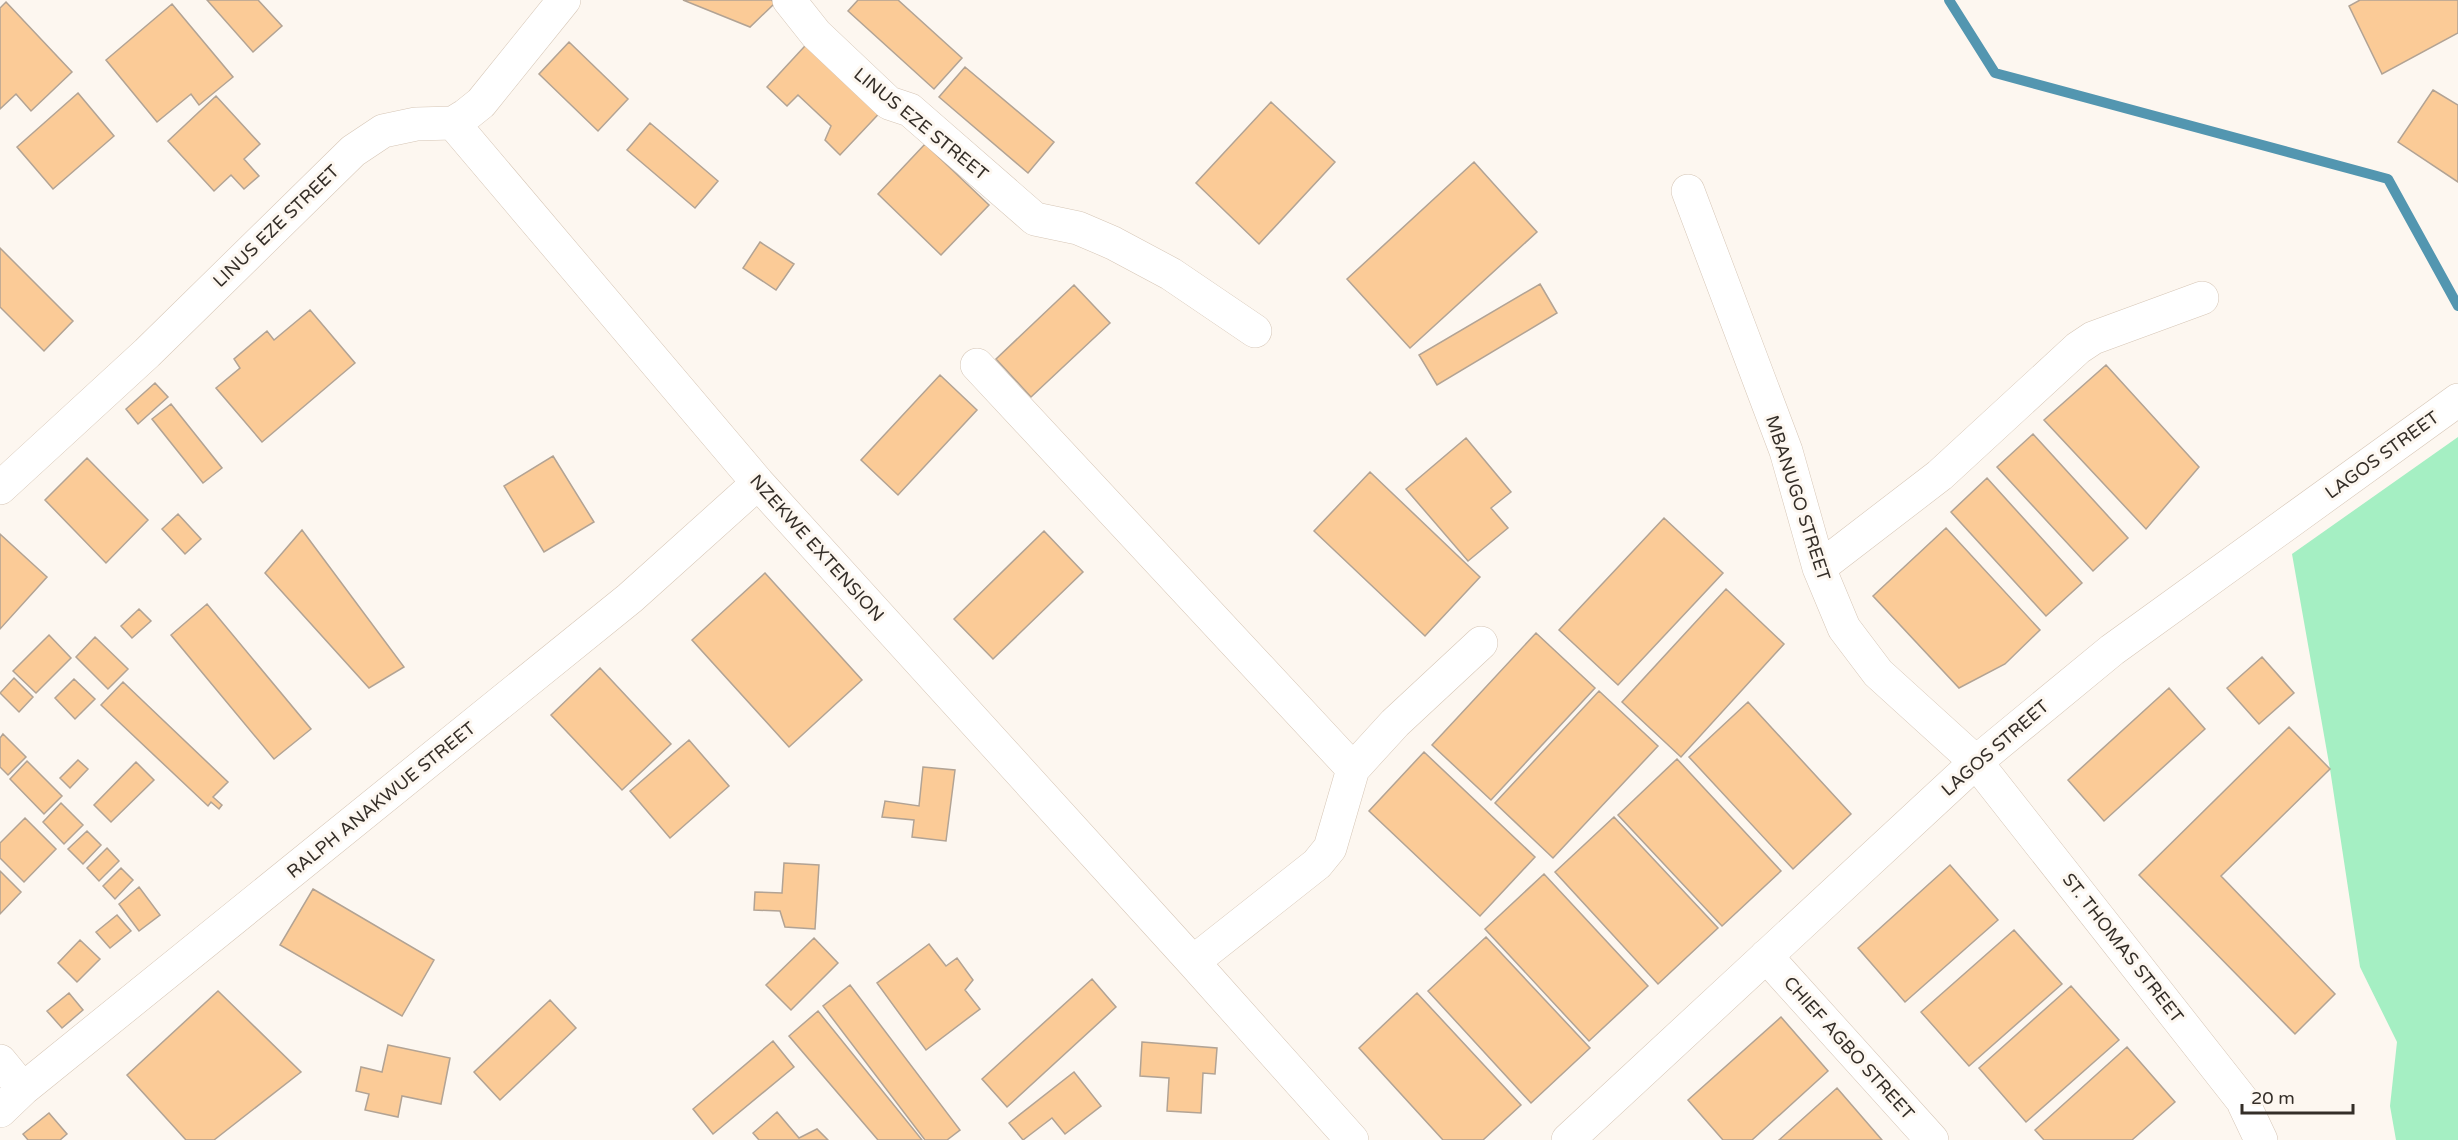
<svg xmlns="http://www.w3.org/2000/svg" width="2458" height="1140" font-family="'Varela Round',sans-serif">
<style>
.green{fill:#a5efc3}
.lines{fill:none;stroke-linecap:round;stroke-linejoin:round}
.stream{stroke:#5396b0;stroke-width:10}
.building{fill:#fbcb97;stroke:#b2a394;stroke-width:1.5}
.minor-casing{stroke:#d6c6b6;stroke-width:34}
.minor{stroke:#fff;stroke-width:33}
.labels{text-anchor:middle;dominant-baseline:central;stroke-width:6;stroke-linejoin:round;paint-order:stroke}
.street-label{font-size:18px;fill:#342e28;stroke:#fdf7f0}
</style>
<rect width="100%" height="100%" fill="#fdf7f0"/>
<path class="green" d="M2458,437V1140H2396L2390,1106L2397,1042L2360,967L2330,769L2292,554Z"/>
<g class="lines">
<path class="stream" d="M1949,0L1995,73L2388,179L2458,306"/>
</g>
<path class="building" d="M207,0H258L282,26L253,52Z
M683,0H771L775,3L750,27Z
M858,0H898L962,58L934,89L848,11Z
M2360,0H2458V33L2382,74L2349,6Z
M6,2L72,72L31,111L16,94L0,109V8Z
M172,4L233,77L199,105L191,94L157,122L106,60Z
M816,34L889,103L840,155L825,140L831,126L798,95L787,106L767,87Z
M569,42L628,99L598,131L539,74Z
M965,67L1054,142L1028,173L939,97Z
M2433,90L2458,105V182L2398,142Z
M78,93L114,136L53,189L17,147Z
M216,96L260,144L244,159L259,176L244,189L231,175L214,191L168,141Z
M1271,102L1335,162L1259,244L1196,183Z
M650,123L718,181L695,208L627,150Z
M925,144L989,205L941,255L878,194Z
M1474,162L1537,232L1410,348L1347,279Z
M760,242L794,264L776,290L743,268Z
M0,248L73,321L44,351L0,307Z
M1540,284L1557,313L1437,385L1419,355Z
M1074,285L1110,323L1031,397L996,359Z
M310,310L355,363L262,442L216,388L240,368L234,359L267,331L274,340Z
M2106,365L2199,467L2146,529L2044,420Z
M940,375L977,410L898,495L861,460Z
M155,383L168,397L138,424L126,409Z
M171,404L222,468L203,483L152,419Z
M2033,434L2128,538L2093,571L1997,467Z
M1466,438L1511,492L1491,508L1508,528L1468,561L1406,489Z
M553,456L594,522L544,552L504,486Z
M87,458L148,520L106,563L45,500Z
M1370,472L1480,577L1425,636L1314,531Z
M1987,478L2082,583L2046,616L1951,512Z
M178,514L201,539L185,554L162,529Z
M1664,518L1723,573L1618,685L1559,630Z
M1946,528L2040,630L2005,664L1959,688L1873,596Z
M302,530L404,667L369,688L265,573Z
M1044,531L1083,572L993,659L954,619Z
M0,534L47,577L0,629Z
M765,573L862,680L789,747L692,640Z
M1726,589L1784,644L1681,757L1622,702Z
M207,604L311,729L274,759L171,635Z
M139,609L151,621L132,638L121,626Z
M1536,633L1595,688L1491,800L1432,745Z
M49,635L71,658L36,693L13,671Z
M95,637L128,669L108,689L76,657Z
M2262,657L2294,693L2259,724L2227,688Z
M600,668L671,744L622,790L551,715Z
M14,678L33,697L19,712L0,693Z
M74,679L95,699L75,719L55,698Z
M123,682L228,782L213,797L222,805L219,809L211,802L208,806L101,705Z
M2169,688L2205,729L2104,821L2068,780Z
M1599,691L1658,746L1553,858L1495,803Z
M1748,702L1851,814L1793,869L1689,757Z
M2289,727L2330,769L2221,876L2335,994L2295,1034L2139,875Z
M3,734L26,757L8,775L0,767V738Z
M689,740L729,786L670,838L630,791Z
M1424,752L1535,857L1480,916L1369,811Z
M1677,759L1781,871L1722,926L1618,815Z
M78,760L88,769L70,788L60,778Z
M27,761L62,796L44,814L10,779Z
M136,762L154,780L111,822L94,805Z
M923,767L955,770L946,841L912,837L914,820L882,817L885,801L919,806Z
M61,803L83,825L64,844L43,822Z
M1614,817L1718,928L1658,984L1555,872Z
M25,818L56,849L24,882L0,858V843Z
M87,831L101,845L83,864L68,849Z
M107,848L119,861L99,881L87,868Z
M784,863L819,865L815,929L785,927L780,911L754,910L755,892L782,893Z
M1950,865L1998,920L1905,1002L1858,948Z
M121,868L133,880L115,899L103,886Z
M0,871L21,892L0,914Z
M1544,874L1648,986L1589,1041L1485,929Z
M139,887L160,915L139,931L119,904Z
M313,889L434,960L402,1016L280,945Z
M117,915L131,931L110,948L96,932Z
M2014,930L2062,984L1969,1066L1921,1012Z
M1486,937L1590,1048L1531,1103L1428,991Z
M814,938L838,963L791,1010L766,985Z
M80,940L100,959L77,982L58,963Z
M929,944L946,966L957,958L973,980L965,990L980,1009L926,1050L877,983Z
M1092,979L1116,1007L1007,1107L982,1079Z
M850,985L960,1130L947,1140H925L823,1006Z
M2071,986L2119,1040L2026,1122L1979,1068Z
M218,991L301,1072L214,1140H186L127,1075Z
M69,993L83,1010L62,1028L47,1011Z
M1417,993L1521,1105L1483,1140H1443L1359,1048Z
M550,1000L576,1028L500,1100L474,1072Z
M818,1011L922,1140H878L789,1036Z
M1781,1017L1828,1071L1752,1140H1723L1688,1100Z
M773,1041L794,1067L713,1134L693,1109Z
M1142,1042L1217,1048L1215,1074L1203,1073L1201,1113L1167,1111L1169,1078L1140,1076Z
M388,1045L450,1058L441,1104L402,1096L398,1117L365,1110L369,1094L356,1091L361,1067L382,1072Z
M2127,1047L2175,1102L2132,1140H2044L2035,1130Z
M1074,1072L1101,1106L1065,1134L1052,1118L1023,1140L1009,1123Z
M1837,1088L1882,1140H1779Z
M777,1112L799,1138L817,1129L828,1140H759L753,1133Z
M49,1113L67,1134L60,1140H28L23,1134Z"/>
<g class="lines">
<g class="minor-casing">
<path id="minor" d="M789,0L816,34L889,103L910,110L1035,219L1078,228L1113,243L1171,274L1255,331
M453,123L758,483L1193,962L1352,1140
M1688,191L1786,451L1819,568L1844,628L1878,673L1976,762L2242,1100L2261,1140
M977,365L1353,769
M0,488L147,353L353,151L383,131L416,124L453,123L466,115L481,103L564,0
M1819,568L1940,475L2078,348L2093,338L2202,298
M1766,956L1932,1140
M1193,962L1317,864L1330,848L1353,769L1395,723L1481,643
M0,1061L23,1089
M0,1111L23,1089L630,598L758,483
M1568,1140L1976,762L2112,650L2458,400"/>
</g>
<use href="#minor" class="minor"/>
</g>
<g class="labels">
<g class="street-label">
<text transform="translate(921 124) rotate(39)">LINUS EZE STREET</text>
<text transform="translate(276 226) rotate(-44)">LINUS EZE STREET</text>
<text transform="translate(2382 455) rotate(-36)">LAGOS STREET</text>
<text transform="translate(1798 498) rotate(72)">MBANUGO STREET</text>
<text transform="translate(817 548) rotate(48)">NZEKWE EXTENSION</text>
<text transform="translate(1995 748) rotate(-41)">LAGOS STREET</text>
<text transform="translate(381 800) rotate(-39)">RALPH ANAKWUE STREET</text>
<text transform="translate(2123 948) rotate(52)">ST. THOMAS STREET</text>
<text transform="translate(1849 1048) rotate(48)">CHIEF AGBO STREET</text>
</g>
</g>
<path d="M2242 1104v9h111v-9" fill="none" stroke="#342e28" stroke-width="3"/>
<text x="2251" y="1104" font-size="18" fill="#342e28" stroke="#fdf7f0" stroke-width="4.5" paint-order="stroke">20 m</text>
</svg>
